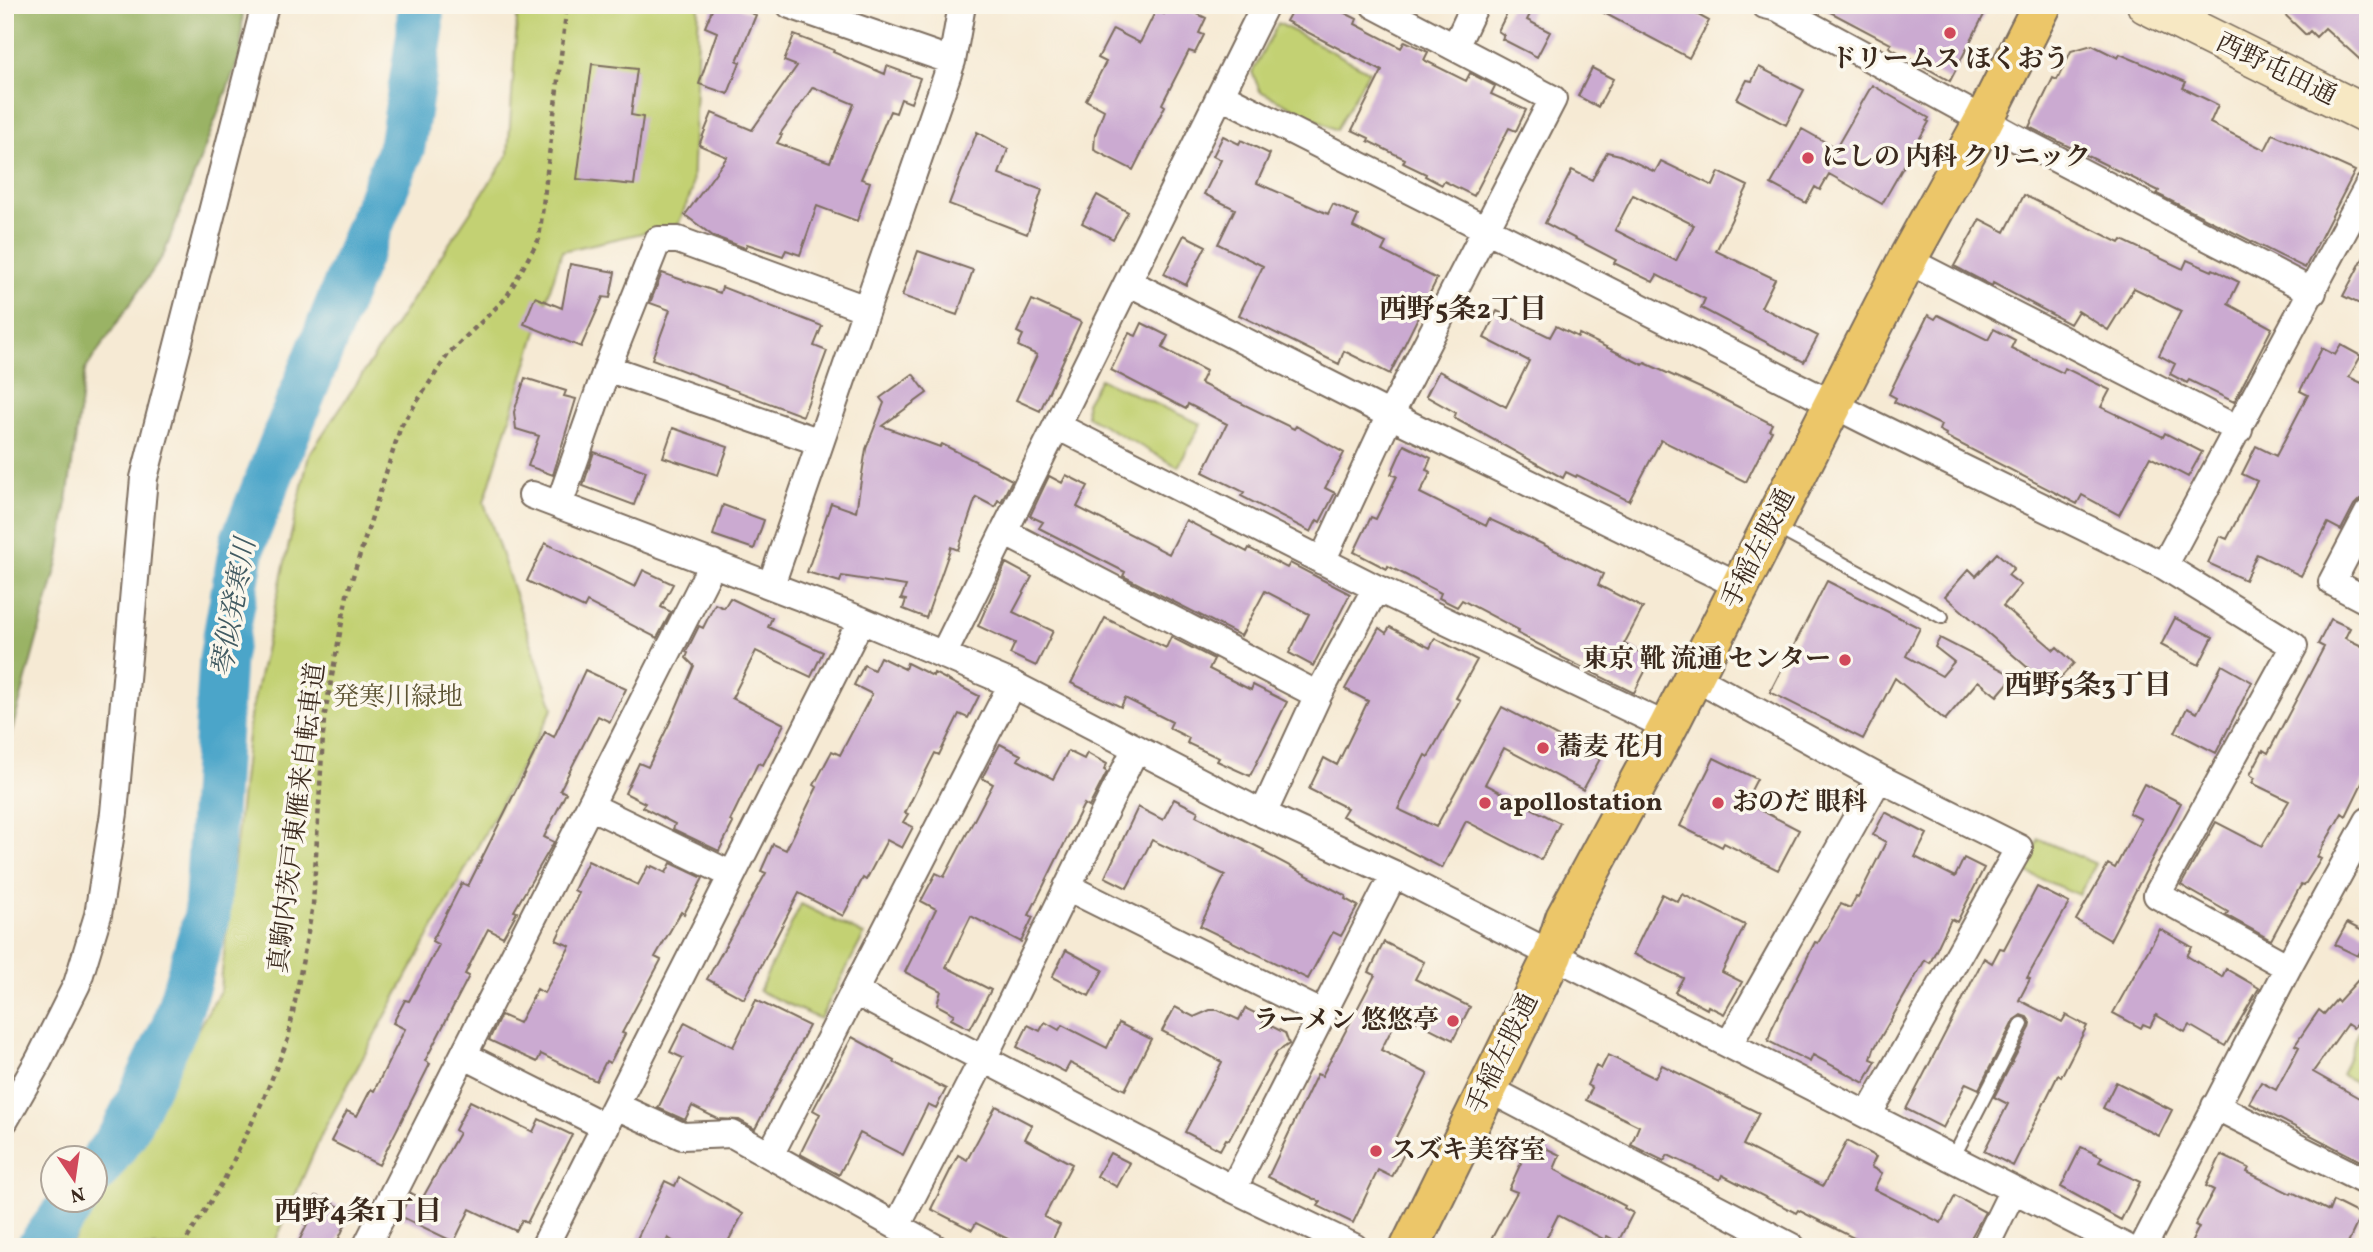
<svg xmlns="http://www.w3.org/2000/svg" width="2373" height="1252" font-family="Vollkorn,'Noto Serif JP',serif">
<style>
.green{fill:#c3d173;stroke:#7f7e48;stroke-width:2}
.forest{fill:#9ab365;stroke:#6a6e42;stroke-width:2}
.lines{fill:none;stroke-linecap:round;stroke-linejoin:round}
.river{stroke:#4ca5c9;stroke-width:47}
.building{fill:#cbaad1;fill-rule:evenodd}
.lane-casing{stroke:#7c6d5e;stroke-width:16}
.street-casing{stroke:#7c6d5e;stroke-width:30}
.secondary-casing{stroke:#7c6d5e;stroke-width:40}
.primary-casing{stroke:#7c6d5e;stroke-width:42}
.path{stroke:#7c6d5e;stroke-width:4.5;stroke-dasharray:5 5;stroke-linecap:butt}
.lane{stroke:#fff;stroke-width:12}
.street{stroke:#fff;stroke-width:26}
.secondary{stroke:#f7e8c3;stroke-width:37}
.primary{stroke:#ecc669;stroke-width:38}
.poi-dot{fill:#d1495b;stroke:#fbf7ec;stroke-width:2.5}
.labels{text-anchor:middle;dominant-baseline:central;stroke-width:7;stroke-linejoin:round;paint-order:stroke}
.poi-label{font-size:26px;font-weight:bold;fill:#3b2a1e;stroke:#fbf7ec;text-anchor:start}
.street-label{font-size:26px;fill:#3b2a1e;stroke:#fbf7ec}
.park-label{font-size:26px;fill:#5d5433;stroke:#fbf7ec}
.neighbourhood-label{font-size:28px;font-weight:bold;fill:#3b2a1e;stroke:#fbf7ec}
.water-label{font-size:28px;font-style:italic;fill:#425b62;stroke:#fbf7ec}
</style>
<rect width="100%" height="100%" fill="#fbf7ec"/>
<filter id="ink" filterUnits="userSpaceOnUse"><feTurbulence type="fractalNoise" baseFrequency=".0143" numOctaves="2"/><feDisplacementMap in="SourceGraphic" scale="14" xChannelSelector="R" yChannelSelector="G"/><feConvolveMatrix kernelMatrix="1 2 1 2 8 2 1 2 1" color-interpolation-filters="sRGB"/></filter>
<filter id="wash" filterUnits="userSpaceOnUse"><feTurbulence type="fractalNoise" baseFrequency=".00686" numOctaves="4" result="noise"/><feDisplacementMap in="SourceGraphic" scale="28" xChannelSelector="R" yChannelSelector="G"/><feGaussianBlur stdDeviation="1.57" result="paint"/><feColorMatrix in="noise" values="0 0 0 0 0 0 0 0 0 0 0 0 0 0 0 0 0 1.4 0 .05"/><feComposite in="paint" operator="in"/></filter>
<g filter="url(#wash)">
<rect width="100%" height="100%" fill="#f6ead4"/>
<path class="green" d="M518,5H699L692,191L678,225L562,251L484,502L553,708L323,1131L273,1247H70L220,991L250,717L309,455L508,155Z
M1278,23L1369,71L1336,130L1260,91L1252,72Z
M1100,379L1201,424L1178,467L1087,416L1086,403Z
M2039,839L2096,864L2079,895L2022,871Z
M801,904L864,935L820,1019L759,991Z
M2368,1028V1088L2341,1075L2359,1031Z"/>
<path class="forest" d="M5,5H243L241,53L164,254L85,370L59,559L5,756Z"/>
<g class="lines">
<path class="river" d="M94,1173L123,1134L174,1028L207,916L222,659L243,542L402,146L420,33V5
M40,1247L75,1200"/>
</g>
<g id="blocks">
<path class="building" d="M714,5H732L756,15L737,61L740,62L728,94L699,84L717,32L705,27Z
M1168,5H1179L1206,18L1199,33L1204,35L1195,53L1189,51L1162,104L1165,106L1133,170L1094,150L1095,135L1104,110L1086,100L1106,62L1098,58L1113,29L1140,43L1156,10L1164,14Z
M1295,5H1329L1357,19L1355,24L1401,48L1405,41L1428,52L1424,60L1466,81L1470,73L1495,86L1491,94L1526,110L1516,131L1509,128L1474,196L1444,181L1442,185L1425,176L1426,174L1403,163L1405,159L1368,141L1369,138L1352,130L1382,71L1286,21Z
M1511,5H1535L1527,20L1550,32L1537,57L1502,39L1504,35L1498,31Z
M1589,5H1680L1709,21L1689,58Z
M1817,5H1989L1950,81L1889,47L1891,44Z
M2275,5H2368V67L2325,28L2316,37L2310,31L2306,35Z
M794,35L834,50L833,52L885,74L887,66L920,78L911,103L901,99L896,113L890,111L861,179L870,182L857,221L817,206L800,255L786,250L783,256L747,244L745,248L713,236L685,215L727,157L699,145L712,113L752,130L797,66L784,61ZM813,87L854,104L830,162L777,143L782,135L780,134Z
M2092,45L2118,58L2120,54L2186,82L2183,88L2218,105L2210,123L2265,150L2273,134L2355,171L2305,268L2157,194L2159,191L2029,127L2053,78L2057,80L2071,51Z
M592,64L637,69L631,115L643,117L634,185L577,179Z
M1759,67L1804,90L1786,125L1737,99L1747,80L1752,81Z
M1592,68L1613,79L1598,107L1578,96Z
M1872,85L1929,118L1927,121L1929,122L1882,204L1829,174L1820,190L1815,187L1806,203L1771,184L1802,129L1836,148Z
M977,132L1008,149L999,174L1042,190L1027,234L949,204Z
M1223,136L1239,144L1241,140L1270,154L1257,183L1328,214L1333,204L1358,216L1353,227L1386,243L1382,251L1437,279L1390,374L1344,351L1339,364L1239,315L1263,266L1218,244L1235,209L1204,194L1221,160L1213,156Z
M1607,152L1620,155L1655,172L1661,161L1713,186L1719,172L1748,186L1716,251L1775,279L1761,307L1818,336L1804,362L1701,308L1705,299L1657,275L1653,282L1614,263L1616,260L1545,223L1572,170L1592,180ZM1633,195L1694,225L1676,261L1615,230Z
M1097,195L1128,212L1113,239L1082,223Z
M2024,195L2120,243L2122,240L2183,269L2187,260L2212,271L2213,269L2239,282L2228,304L2272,328L2234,402L2189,380L2187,383L2170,374L2175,364L2159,355L2181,311L2134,288L2108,330L2078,311L2070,324L1993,283L1992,286L1954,266L1980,219L2005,232Z
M1184,235L1206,246L1186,285L1164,274Z
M2368,249V308L2343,296Z
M918,251L973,270L957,315L902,296Z
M570,264L615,272L610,298L603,297L581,347L524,324L535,297L562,308Z
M662,273L720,293L722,287L822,326L814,346L827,351L803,416L652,359L670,310L650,303Z
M1032,300L1081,322L1040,411L1016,400L1037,355L1018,346L1023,335L1017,332Z
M1497,311L1550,337L1556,326L1578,337L1579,334L1643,365L1645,363L1707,391L1772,424L1769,430L1772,431L1746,482L1661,440L1629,501L1577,475L1576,477L1566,472L1563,478L1454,418L1456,413L1426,396L1439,371L1506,407L1529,361L1484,338Z
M1928,315L1935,319L1938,315L1988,340L1994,329L2015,340L2011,348L2063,373L2065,368L2110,390L2101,407L2163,437L2165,433L2202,452L2188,477L2150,457L2119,515L2082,495L2077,504L1945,436L1946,434L1939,430L1941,425L1894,402L1896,398L1889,394Z
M1142,323L1168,336L1162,348L1206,371L1200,383L1294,429L1296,426L1344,453L1325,488L1335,493L1320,522L1317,520L1311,532L1241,496L1244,492L1203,472L1227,424L1188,404L1186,409L1111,370L1129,333L1136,336Z
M2341,345L2361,356L2349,377L2368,386V497L2360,499L2354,505L2341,530L2328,523L2301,576L2257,554L2245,580L2208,563L2220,536L2227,539L2257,481L2242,474L2256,446L2276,456L2308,395L2300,391L2322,348L2335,355Z
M913,374L927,393L882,426L940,447L942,444L1012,480L1001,502L998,500L995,507L976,497L958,550L951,547L926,618L903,609L906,600L901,599L906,586L842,576L840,582L807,572L831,503L856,512L866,449L884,403L880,398Z
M525,378L566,391L564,396L576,399L553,475L528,466L539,436L516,429L514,412Z
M673,428L728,447L718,475L663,457Z
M1404,445L1431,458L1426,470L1431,472L1420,493L1486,526L1489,519L1526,536L1603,574L1598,585L1643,608L1624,644L1652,658L1634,693L1561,657V656L1517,633L1519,630L1462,600L1457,607L1439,598L1441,593L1388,566L1387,569L1354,552L1371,517L1376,519L1397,476L1391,474Z
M594,452L646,471L634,505L583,486Z
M1066,475L1088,486L1077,507L1169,554L1186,520L1247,552L1249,548L1287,568L1290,563L1350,594L1313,666L1289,653L1309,614L1265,591L1241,636L1123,576L1125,572L1039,528L1043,522L1030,516L1049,476L1062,483Z
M723,505L764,520L754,549L713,535Z
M545,543L635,587L643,570L673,584L661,607L671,612L657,638L587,602L584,608L527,581Z
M1997,553L2014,568L2008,575L2021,585L2003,606L2054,650L2057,647L2074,663L2051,688L1945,596L1969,569L1976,576Z
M1006,563L1032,577L1013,612L1053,631L1036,666L1010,654L1015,643L978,626Z
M1827,581L1920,628L1906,656L1942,676L1954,662L1935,647L1940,638L2014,676L1997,696L1978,681L1945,720L1895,678L1863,739L1770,692Z
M730,598L772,618L768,627L823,652L811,677L756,651L732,698L784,724L763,765L758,763L730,821L733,823L719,851L673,829L675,824L642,807L645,803L625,793L639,763L648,767L671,720L694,666L686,658L688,653L686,652L699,626L703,628L715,604L724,608Z
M1105,618L1166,648L1171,637L1214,659L1209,669L1251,690L1253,685L1287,702L1250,776L1217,761L1219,758L1187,743L1189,738L1169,728L1172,722L1125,698L1121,707L1071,683Z
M2175,618L2213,637L2199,665L2161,645Z
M2331,619L2350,628L2345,638L2368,649V771L2346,816L2342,813L2317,857L2321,859L2304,886L2301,885L2271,940L2226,915L2228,912L2181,885L2216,822L2262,846L2289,801L2252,783L2255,778L2250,775L2263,750L2268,753L2324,647L2318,644Z
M1390,627L1430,648L1435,638L1477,660L1456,698L1460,700L1428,757L1425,755L1398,809L1436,827L1502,707L1600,759L1583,790L1504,748L1485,784L1560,823L1541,860L1466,821L1442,868L1342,816L1347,808L1309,789L1324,758L1337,765L1368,701L1345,689L1379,628L1386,633Z
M880,657L905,669L907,663L933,676L934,673L979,696L968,718L959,714L939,755L935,753L905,813L908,814L903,822L913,827L902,848L887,840L866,880L863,878L843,916L799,893L744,999L707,979L766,873L761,871L773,844L786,850L817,787L814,785L832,751L840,755L872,694L854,685L864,665L874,670Z
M2222,665L2252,682L2216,753L2175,732L2187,708L2197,713Z
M585,670L626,689L610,722L598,716L560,790L566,793L544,837L554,842L514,911L517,912L503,937L488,929L465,974L469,976L425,1061L430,1064L379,1165L331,1141L347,1111L357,1116L371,1089L374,1091L405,1029L393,1023L405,1000L409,1001L439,945L432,941L462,883L468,886L545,732L554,737Z
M1000,744L1021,755L1018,760L1053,779L1068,751L1084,759L1087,753L1107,764L1104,770L1107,772L1089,807L1084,804L1029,915L1033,917L1021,942L971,916L946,967L991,990L970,1029L951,1019L954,1014L937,1005L941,991L905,972L936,909L921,901L936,873L944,877L993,784L982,778Z
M1714,758L1757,779L1745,802L1799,830L1778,870L1724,843L1722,847L1680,826Z
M2144,784L2181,803L2110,940L2076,920L2108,864L2115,868L2141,819L2129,813Z
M1174,799L1198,811L1196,816L1264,850L1263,852L1346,896L1345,899L1358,906L1341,936L1333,932L1308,979L1200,926L1225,875L1152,840L1127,888L1105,877L1138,807L1163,820Z
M1885,812L1927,834L1915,857L1955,877L1964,858L1984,868L1957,922L1951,919L1930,963L1925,960L1874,1049L1871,1059L1876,1061L1864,1083L1813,1055L1810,1062L1768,1041L1772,1028L1815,942L1818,943L1841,904L1850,908L1856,897L1858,898L1886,842L1873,835Z
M588,861L638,885L648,866L651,868L652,866L666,873L671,863L703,878L684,914L681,912L655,957L661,960L622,1033L625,1034L610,1063L606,1061L596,1081L541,1054L537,1062L489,1040L501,1015L519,1023L537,989L544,993L570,946L556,940L579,893L574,890Z
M2037,887L2069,903L2027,978L2030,979L2019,1000L2062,1022L2066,1015L2087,1026L2061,1077L2058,1075L2013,1166L1984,1151L2008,1104L1994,1097L2030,1028L2031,1023L2027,1017L2021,1015L2014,1020L1979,1089L1966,1083L1943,1128L1906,1109L1984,958L1992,963L2000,948L2004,949Z
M1662,894L1678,902L1682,894L1745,925L1722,972L1742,982L1724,1014L1708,1006L1707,1009L1675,992L1683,978L1633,954Z
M2347,923L2368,934L2358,956L2335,945Z
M2160,929L2192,947L2187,956L2222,977L2226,969L2259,988L2225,1046L2189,1025L2185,1032L2156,1015L2150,1027L2143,1024L2141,1028L2113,1013Z
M1384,942L1424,962L1415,979L1470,1007L1453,1040L1400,1013L1381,1050L1428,1074L1393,1143L1406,1150L1392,1177L1378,1170L1353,1223L1318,1206L1321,1202L1268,1177L1317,1074L1322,1076L1375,975L1369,972Z
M1066,950L1103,970L1089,996L1052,977Z
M2368,969V1012L2353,1028L2347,1024L2313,1072L2368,1103V1165L2249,1103L2261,1082L2276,1090L2299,1047L2295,1045L2319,1010L2324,1014L2336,1000L2338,1002Z
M756,1000L809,1026L755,1129L739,1120L718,1119L692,1106L685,1120L658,1108L683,1058L670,1052L685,1022L733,1047Z
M1175,1007L1194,1017L1210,1010H1218L1239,1020L1245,1008L1265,1018L1263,1022L1285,1033L1289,1044L1277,1052L1229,1140L1226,1139L1220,1150L1185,1132L1222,1062L1162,1031Z
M1045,1022L1059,1030L1062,1025L1107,1048L1119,1023L1151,1039L1125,1090L1070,1063L1065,1072L1017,1047L1028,1025L1040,1031Z
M852,1037L894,1060L893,1062L946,1089L936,1108L928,1104L903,1155L860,1133L839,1175L800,1154L820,1114L813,1110Z
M1608,1055L1655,1078L1662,1065L1759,1113L1743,1145L1823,1186L1847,1141L1876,1157L1871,1167L1882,1173L1874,1189L1941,1223L1955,1196L1985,1212L1966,1247H1853L1856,1239L1798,1210L1796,1213L1722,1175L1720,1180L1668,1155L1664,1161L1631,1145L1639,1126L1586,1100L1592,1088L1587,1085L1596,1066L1601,1069Z
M2116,1082L2172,1110L2159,1136L2103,1108Z
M470,1101L533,1132L539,1119L572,1135L527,1223L522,1220L516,1231L470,1209L454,1242L400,1216L411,1193L422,1199L459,1133L455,1130Z
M996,1106L1032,1125L1025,1139L1072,1164L1044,1217L1060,1225L1049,1247H1024L976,1223L972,1230L931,1209L958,1155L967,1160Z
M1531,1141L1560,1155L1554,1169L1625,1206L1624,1208L1633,1213L1618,1242L1607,1236L1605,1240L1558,1215L1542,1247H1487L1517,1192L1509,1189Z
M2081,1147L2102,1157L2099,1162L2140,1182L2121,1220L2061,1187Z
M1110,1153L1130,1163L1117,1187L1097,1176Z
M2221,1155L2249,1168L2247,1172L2291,1194L2292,1192L2329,1211L2333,1201L2361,1215L2346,1247H2189L2199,1227L2195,1225L2214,1190L2206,1186Z
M679,1177L743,1214L725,1247H682L668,1238L664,1247H633L665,1181L675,1186Z
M316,1196L351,1212L335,1247H296L307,1225L303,1223Z"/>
</g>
</g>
<g filter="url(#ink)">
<use href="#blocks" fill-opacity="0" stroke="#7c6d5e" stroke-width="2"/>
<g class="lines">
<g class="lane-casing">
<path id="lane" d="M1775,527L1942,617
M1953,1158L2022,1024"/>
</g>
<g class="street-casing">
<path id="street" d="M790,5L952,61
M1765,5L1778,8L2014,137L2313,292
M1455,47L1475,5
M1221,95L1866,421L2164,566
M1907,260L2239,430
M1128,282L1390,415L1740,586
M607,368L820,442
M1057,426L1376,588L1668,727
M532,495L861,620L1012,684L1263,814L1394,874L2126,1247
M559,505L607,368L658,240H678L866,309
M2368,513L2332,582L2368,601
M1004,532L1318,695
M1322,561L1390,415L1553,99L1374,5
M771,585L952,61L962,5
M943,655L1265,5
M1694,677L1879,778L2019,848L1868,1115
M590,806L732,875
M1263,814L1318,695L1376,588
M1067,887L1323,1014
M2288,967L2157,895L2294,646L2164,566L2368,186
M855,992L1233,1189L1354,1247
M1729,1044L1879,778
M465,1056L606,1127
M1487,1088L1792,1247
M616,1106L682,1136L732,1134L934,1247
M2215,1106L2368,1183
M5,1120L39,1060L77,984L98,915L114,813L144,478L265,5
M770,1155L1012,684
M1233,1189L1394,874
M897,1226L983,1059L1136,748
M366,1247L713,563
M544,1247L861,620
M1985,1247L2013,1190
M2143,1247L2288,967L2368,821"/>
</g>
<g class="secondary-casing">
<path id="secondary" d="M2146,5L2368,115"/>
</g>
<g class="primary-casing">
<path id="primary" d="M1410,1247L1553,955L1565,918L1668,727L1907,260L1984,120L2042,5"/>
</g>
<path class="path" d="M182,1247L224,1180L264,1098L288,1039L313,905L324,719L347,595L401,426L449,353L506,298L539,239L567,5"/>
<use href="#lane" class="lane"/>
<use href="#street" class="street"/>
<use href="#secondary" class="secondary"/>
<use href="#primary" class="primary"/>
</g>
</g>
<g class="poi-dot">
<circle cx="1950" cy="33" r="7"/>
<circle cx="1808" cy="158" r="7"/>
<circle cx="1845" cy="660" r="7"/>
<circle cx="1543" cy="748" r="7"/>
<circle cx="1485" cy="803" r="7"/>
<circle cx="1718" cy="803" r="7"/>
<circle cx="1453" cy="1021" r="7"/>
<circle cx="1376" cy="1151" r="7"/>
</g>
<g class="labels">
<g class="poi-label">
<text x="1950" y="60" text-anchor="middle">ドリームス ほくおう</text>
<text x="1822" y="158">にしの 内科 クリニック</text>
<text x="1831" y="660" text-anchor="end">東京 靴 流通 センター</text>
<text x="1557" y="748">蕎麦 花月</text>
<text x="1499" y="803">apollostation</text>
<text x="1732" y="803">おのだ 眼科</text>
<text x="1439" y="1021" text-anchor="end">ラーメン 悠悠亭</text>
<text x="1390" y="1151">スズキ美容室</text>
</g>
<g class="street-label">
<text transform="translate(2276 70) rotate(26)">西野屯田通</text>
<text transform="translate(1759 549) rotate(-63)">手稲左股通</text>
<text transform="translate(298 818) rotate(-83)">真駒内茨戸東雁来自転車道</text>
<text transform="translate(1503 1054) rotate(-64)">手稲左股通</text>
</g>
<g class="park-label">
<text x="398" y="698">発寒川緑地</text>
</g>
<g class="neighbourhood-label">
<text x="1463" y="310">西野5条2丁目</text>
<text x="2088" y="686">西野5条3丁目</text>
<text x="358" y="1212">西野4条1丁目</text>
</g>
<g class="water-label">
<text transform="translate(235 608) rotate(-80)">琴似発寒川</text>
</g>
</g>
<rect width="2373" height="1252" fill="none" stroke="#fbf7ec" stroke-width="28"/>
<g transform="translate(74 1179) rotate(167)"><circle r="33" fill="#fbf7ec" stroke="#aea59a" stroke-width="2"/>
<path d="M0-5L12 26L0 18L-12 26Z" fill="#d1495b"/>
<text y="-10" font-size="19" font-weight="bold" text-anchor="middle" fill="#3b2a1e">N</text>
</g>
</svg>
